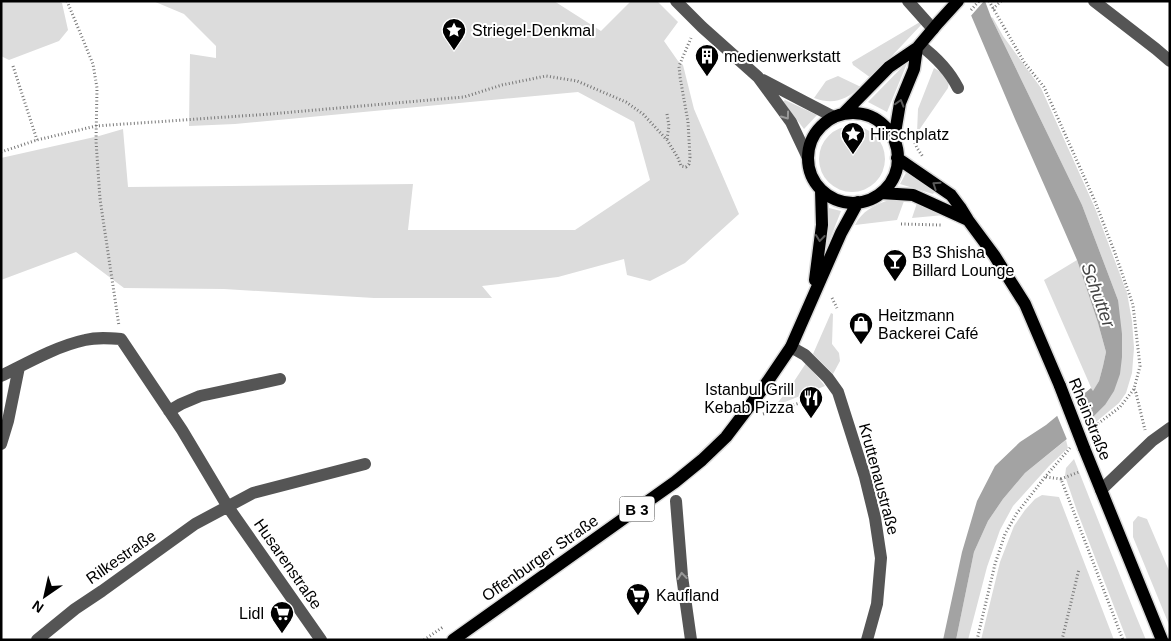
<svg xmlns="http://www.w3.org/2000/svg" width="1171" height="641" font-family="Arial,sans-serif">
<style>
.green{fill:#dcdcdc}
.water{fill:#a3a3a3}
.pier{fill:#fff}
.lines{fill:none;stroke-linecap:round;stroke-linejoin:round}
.major-casing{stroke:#dbdbdb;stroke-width:15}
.path{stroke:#777;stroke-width:3;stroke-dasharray:1 2.5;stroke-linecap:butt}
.minor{stroke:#555;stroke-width:12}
.major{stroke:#000;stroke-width:12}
.major-bridge-casing{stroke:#dbdbdb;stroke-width:15;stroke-linecap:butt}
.major-bridge{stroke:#000;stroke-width:12}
.oneway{stroke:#595959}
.oneway2{stroke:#999}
.labels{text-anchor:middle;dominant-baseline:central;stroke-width:4;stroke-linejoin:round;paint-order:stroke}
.shield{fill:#fff;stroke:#4c4c4c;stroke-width:1}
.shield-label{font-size:15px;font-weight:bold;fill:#000}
.poi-label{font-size:16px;fill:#000;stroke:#fff;text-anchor:start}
.street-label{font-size:16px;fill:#000;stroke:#fff}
.water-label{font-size:18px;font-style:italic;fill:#444;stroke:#fff}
</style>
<rect width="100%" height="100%" fill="#fff"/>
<path class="green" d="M1,1H57L62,3L68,30L59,41L9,60L1,56Z
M153,1H554L601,31L631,1H657L678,22L664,41L678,61L683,65L694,109L739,214L685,263L650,281L627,275L624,259L558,277L482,286L492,298H374L224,289L124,288L76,252L1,280V158L99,136L123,129L128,187L413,184L408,230H575L650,180L634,122L578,92L235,124L189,126L190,54L216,58V46L184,14Z
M991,17L993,18L1003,36L1041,88L1095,208L1127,293L1132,321L1134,348L1132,373L1126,393L1119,403L1091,426L1089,421L1105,405L1118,300L1082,205Z
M920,22L922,24L871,78L853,65L852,62Z
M908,61L887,112L868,102Z
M934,68C942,73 951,77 948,88L917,133L918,109Z
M838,76L861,87C845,100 834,105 814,98L826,81Z
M785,100L817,115L804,129L783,102Z
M819 159a33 33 0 1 1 66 0a33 33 0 1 1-66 0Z
M907,171L936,190L933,194L900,184Z
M889,200L904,201L897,220L855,225C862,211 874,205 889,200Z
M917,203L944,215L912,218Z
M829,208L841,211L827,247Z
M1077,260L1098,323L1106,352L1103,366L1099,381L1093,392L1044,280Z
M831,313L833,314L832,344L839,353L840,361L833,374L813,354Z
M806,363L825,386L775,406L791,386Z
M1066,440L1068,448L1049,466L1013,506L1000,530L987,567L968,640H956L974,552L988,521L1003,499L1025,473Z
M1074,459L1136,616L1146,640H1127L1077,511L1065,476L1066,468Z
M1042,495L1059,497L1114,640H981L1000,562L1014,526L1025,510L1035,499Z
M1138,516L1147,519L1170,573V627L1133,537V522Z"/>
<path class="water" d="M965,1H985L991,17L1082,205L1118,300L1122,334V357L1120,374L1114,391L1105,405L1089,421L1025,473L1003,499L988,521L974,552L956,640H943L962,552L977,501L995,466L1020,442L1046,425L1091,388L1093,391L1099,381L1103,366L1106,352L1098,323L1077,260L1064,230L1015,119Z"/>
<path class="pier" d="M962,1H984L969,18Z
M1078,395L1090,424L1068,442L1056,413Z"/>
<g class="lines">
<g class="major-casing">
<path id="major" d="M808 158a45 45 0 1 1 90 0a45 45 0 1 1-90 0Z
M843,114L889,67L917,48L938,23L958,1
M894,139L900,103L914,69L917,48
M897,158L951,195L960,207L968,220L994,255L1025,304L1060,386
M881,193L913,195L968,220
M815,280L822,225L821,190
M1084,448L1162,640
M453,640L675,482L702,460L726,437L761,391L791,347L841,233L858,202"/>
</g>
<path class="path" d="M67,1L93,64L97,88L96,141L100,199L119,326
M989,1L1024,62L1044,87L1094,199L1115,253L1133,305L1140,366L1134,389L1120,407L1091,429
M993,9L1001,1
M971,10L979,1
M13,66L37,140
M667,114L669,126L667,139
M911,133L917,148L923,157
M1,152L37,140L96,126L270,114L464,97L502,85L546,76L577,81L626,102L643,114L667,140L678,158L681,166L686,167L689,164L690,157L688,122L680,77L679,66L691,38
M901,224L941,225
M832,298L837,308
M1134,389L1136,393L1145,430
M763,414L823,396
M1046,477L1061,479L1123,640
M1061,479L1079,472
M424,640L443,627
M977,640L995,564L1005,534L1017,513L1045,477L1070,448
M1062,640L1079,569"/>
<path class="minor" d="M676,1L702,27L758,77L791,122L808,158
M908,1L933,29
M1094,1L1156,49L1170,61
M920,45C936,57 949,70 958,88
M763,80L805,102L834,117
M791,347L805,355L828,378L838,392L865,477L875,518L881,558L877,604L867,640
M1,376C27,363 57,346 85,340C97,337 109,338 121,339L182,430L228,507L321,640
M169,411L181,404L200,396L280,379
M1,444L8,421L19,367
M1101,490L1152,441L1170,428
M676,501L682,576L691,640
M37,640L75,609L102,591L195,524L253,493L365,464"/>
<use href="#major" class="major"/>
<g class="major-bridge-casing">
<path id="major-bridge" d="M1060,386L1084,448"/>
</g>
<use href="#major-bridge" class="major-bridge"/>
</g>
<defs><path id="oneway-chevron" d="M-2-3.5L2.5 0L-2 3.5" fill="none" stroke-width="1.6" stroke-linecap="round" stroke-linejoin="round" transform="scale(1.25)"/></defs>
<g class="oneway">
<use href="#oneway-chevron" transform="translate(900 103) rotate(-73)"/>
<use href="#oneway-chevron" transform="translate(936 185) rotate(-146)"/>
<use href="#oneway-chevron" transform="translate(820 238) rotate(97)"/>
</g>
<g class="oneway2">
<use href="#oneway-chevron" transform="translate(786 116) rotate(54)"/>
<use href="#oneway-chevron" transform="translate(682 576) rotate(-96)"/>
</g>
<defs>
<g id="sight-pin" transform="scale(1.25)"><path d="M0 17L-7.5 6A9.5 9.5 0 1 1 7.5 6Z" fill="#000" stroke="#fff"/><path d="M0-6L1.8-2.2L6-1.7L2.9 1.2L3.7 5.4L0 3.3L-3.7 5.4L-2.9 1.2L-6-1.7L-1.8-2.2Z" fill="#fff"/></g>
<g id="building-pin" transform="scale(1.25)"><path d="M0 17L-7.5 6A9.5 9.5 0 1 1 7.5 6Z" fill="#000" stroke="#fff"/><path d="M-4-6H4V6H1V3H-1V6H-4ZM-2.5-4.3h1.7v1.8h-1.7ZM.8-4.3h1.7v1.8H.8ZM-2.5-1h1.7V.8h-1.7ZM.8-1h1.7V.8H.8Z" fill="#fff"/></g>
<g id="bar-pin" transform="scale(1.25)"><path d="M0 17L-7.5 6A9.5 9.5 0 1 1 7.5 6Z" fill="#000" stroke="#fff"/><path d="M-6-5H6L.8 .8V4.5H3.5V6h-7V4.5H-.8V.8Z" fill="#fff"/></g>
<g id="shop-pin" transform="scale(1.25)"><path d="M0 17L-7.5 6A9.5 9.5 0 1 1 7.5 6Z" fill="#000" stroke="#fff"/><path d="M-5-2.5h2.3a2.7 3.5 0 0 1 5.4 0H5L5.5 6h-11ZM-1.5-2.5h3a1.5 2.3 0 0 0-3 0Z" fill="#fff"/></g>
<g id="restaurant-pin" transform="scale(1.25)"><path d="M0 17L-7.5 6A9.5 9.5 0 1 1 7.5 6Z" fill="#000" stroke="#fff"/><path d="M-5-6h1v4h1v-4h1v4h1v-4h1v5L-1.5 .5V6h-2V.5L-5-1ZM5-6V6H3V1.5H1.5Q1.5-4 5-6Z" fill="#fff"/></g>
<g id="supermarket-pin" transform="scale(1.25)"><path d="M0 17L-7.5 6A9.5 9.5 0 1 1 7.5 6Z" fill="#000" stroke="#fff"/><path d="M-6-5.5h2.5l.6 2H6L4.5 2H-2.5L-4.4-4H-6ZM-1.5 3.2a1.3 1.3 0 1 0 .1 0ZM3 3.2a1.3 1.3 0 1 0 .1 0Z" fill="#fff"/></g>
</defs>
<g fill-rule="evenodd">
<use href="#sight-pin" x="454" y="30"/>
<use href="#building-pin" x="707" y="56"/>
<use href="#sight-pin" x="853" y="134"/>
<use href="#bar-pin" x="895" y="261"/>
<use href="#shop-pin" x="861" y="324"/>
<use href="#restaurant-pin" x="811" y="398"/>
<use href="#supermarket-pin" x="638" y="595"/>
<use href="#supermarket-pin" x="282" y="613"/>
</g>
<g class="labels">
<rect class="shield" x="619.5" y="496.5" width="35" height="25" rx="4"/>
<g class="shield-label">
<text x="637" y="509">B 3</text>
</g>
<g class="poi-label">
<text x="472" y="30">Striegel-Denkmal</text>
<text x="724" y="56">medienwerkstatt</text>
<text x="870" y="134">Hirschplatz</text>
<text x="912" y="252">B3 Shisha<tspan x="912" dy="18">Billard Lounge</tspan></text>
<text x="878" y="315">Heitzmann<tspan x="878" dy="18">Backerei Café</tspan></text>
<text x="794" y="389" text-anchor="end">Istanbul Grill<tspan x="794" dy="18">Kebab Pizza</tspan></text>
<text x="656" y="595">Kaufland</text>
<text x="264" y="613" text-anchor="end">Lidl</text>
</g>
<g class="street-label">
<text transform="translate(1090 419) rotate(68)">Rheinstraße</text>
<text transform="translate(879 479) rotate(75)">Kruttenaustraße</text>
<text transform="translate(121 557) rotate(-35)">Rilkestraße</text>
<text transform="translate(540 558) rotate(-35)">Offenburger Straße</text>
<text transform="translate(288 564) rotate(55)">Husarenstraße</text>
</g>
<g class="water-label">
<text transform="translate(1098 295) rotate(70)">Schutter</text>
</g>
</g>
<rect width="1171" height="641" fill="none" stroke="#000000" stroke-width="5"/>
<g transform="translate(45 596) rotate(214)" stroke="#ffffff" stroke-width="4" paint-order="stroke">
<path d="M0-4L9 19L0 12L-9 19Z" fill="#000000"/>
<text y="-8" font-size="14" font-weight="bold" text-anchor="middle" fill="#000000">N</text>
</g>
</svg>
